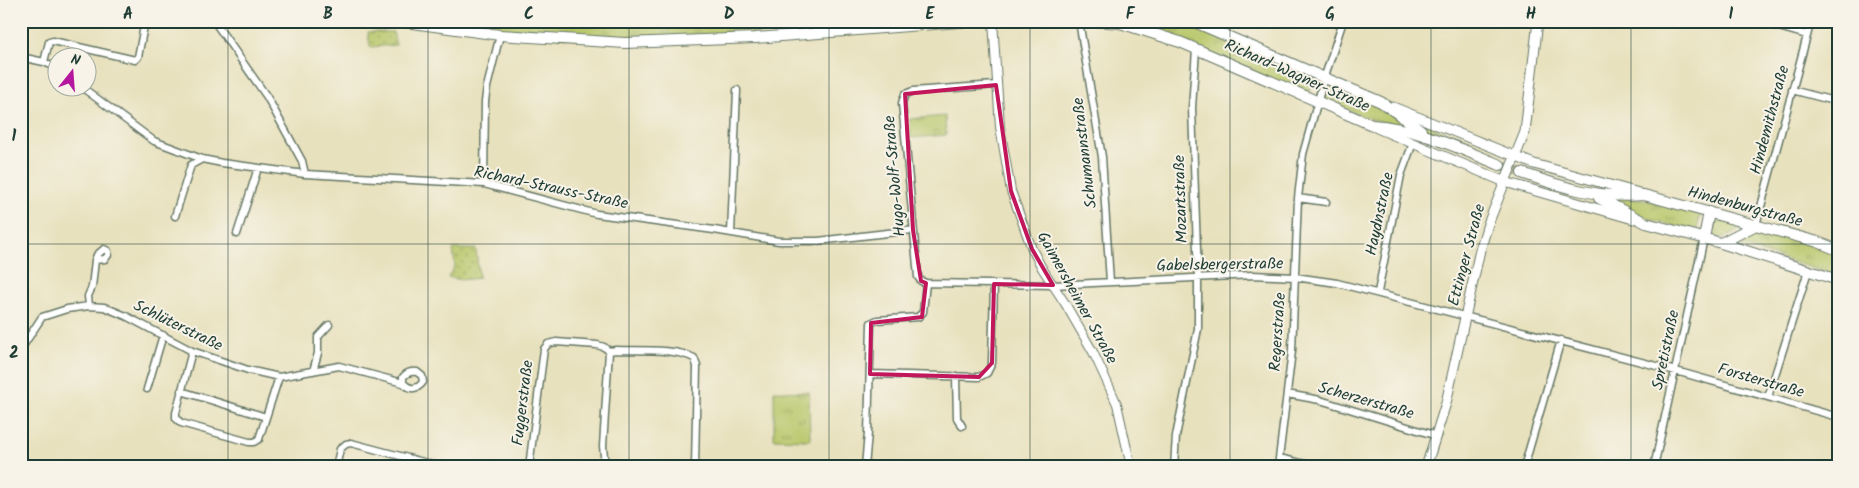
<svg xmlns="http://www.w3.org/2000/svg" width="1859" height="488" font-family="Kalam,sans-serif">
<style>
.grass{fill:url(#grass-tufts);stroke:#6b824e}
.park{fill:url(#park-dots);stroke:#6b824e}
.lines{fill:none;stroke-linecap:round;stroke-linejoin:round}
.primary-tunnel{stroke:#c0c0a2;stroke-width:10;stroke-dasharray:10 5;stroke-linecap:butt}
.minor-casing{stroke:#657664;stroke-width:9}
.tertiary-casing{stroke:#657664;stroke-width:10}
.secondary-casing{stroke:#657664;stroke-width:11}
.primary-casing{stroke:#657664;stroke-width:12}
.minor{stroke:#fff;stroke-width:6}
.tertiary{stroke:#fff;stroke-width:8}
.secondary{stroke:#fff;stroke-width:9}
.primary{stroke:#fff;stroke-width:10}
.marked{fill:none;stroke:#c2185b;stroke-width:4;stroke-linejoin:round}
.grid{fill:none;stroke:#1f3d34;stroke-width:1;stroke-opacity:0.55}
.labels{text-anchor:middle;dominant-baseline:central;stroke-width:4;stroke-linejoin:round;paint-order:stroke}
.street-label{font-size:16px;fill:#1f3d34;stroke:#f7f3e8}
.neatline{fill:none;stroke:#1f3d34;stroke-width:2}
.grid-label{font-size:16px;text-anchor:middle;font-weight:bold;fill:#1f3d34}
</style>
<defs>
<pattern id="grass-tufts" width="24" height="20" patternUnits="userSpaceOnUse" patternTransform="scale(1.25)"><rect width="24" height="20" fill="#b7c668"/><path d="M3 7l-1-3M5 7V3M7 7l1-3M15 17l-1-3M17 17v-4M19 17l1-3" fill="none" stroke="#94a256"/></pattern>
<pattern id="park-dots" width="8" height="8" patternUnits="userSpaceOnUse" patternTransform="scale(1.25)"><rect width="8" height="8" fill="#b7c668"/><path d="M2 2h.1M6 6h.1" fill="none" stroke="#94a256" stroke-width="1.8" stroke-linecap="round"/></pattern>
</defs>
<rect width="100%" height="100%" fill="#f7f3e8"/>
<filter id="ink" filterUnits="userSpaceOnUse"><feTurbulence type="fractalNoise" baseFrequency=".02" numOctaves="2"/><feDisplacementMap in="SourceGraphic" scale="10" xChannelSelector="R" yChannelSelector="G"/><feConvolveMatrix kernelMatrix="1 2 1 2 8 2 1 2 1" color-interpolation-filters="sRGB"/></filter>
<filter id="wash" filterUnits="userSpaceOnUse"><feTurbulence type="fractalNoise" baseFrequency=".0096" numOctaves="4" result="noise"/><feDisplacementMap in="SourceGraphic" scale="20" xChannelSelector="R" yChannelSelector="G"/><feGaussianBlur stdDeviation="1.12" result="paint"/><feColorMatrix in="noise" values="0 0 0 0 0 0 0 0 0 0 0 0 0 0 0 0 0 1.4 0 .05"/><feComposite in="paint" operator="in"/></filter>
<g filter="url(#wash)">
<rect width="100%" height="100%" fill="#e8e1bd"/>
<path class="grass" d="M426,21H568L584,23L931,21L685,39L611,40L524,35Z
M1122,21H1184L1316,78L1308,96Z
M1330,84L1375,103L1408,126L1373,120L1324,100Z
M945,116L946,135L911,138L910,119Z
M1406,116L1497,153L1494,157C1465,145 1431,136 1406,116Z
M1611,199H1642L1701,214L1696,232L1643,217Z
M1717,219L1738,225V231C1728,236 1720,241 1709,234L1711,223Z
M1754,229L1815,245L1838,254V276L1735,244L1733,241Z
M774,391L809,392L810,440L774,439Z"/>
<path class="park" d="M368,32H393L396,45L370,47Z
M453,249H476L479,278L461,280L448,277L455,266Z"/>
</g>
<g filter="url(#ink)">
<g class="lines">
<path class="primary-tunnel" d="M1500,165L1522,173"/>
<g class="minor-casing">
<path id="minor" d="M214,21L267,97L302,161L305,174
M1079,21L1102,157L1110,282
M1758,21L1807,35
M21,57L44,62L58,68
M44,62L49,42L53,41L135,60L138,57L145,21
M996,85L913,91L905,94L902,103L918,277L921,281L926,283L1053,285L1253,275L1295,277L1337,283L1676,371L1838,417
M83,88L154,141L202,159L222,163L305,174L484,184L597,214L714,230L779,241H818L913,230
M1792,90L1838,102
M484,184L485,101L487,87L500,35
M1298,198L1326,202
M175,216L191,165L202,159
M1756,225L1811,21
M731,233L737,90
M237,234L258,168
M1378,292L1401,175L1413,143
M89,306L88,296L92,287L95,260L105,259L108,255V251L104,249L97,255L95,260
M21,349L42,317L67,309L89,306L104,307L126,316L192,351L248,370L279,377L339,366L403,383C410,390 417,390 423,382L422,376L417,372C411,371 407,372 403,377V383
M192,351L176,413V418L181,423L249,442H254L259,439L279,377
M313,371L318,353V337L329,325
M870,374L979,377L987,373L992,363L994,284
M956,377L957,418L962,426
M147,389L163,335
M181,391L266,417
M1287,394L1320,400L1437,436
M1768,397L1808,271
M1279,458L1318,467
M336,467L340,449L346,444L351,443L442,467
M529,467L544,349L548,344L556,342L597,345L604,347L609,351L616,350C639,351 675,348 694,358L697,366L695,467
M605,467L603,446L609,351
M865,467L868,433L871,323L877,320L918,317L923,312L926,283
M1174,467L1176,436L1198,329V278L1192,108L1196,49
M1278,467L1292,351L1298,198L1303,154L1324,79L1343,21
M1524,467L1561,340
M1654,467L1704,238"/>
</g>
<g class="tertiary-casing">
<path id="tertiary" d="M993,21L1000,127L1011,191L1032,249L1042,268L1066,305L1093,352L1108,384L1117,404L1131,467"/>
</g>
<g class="secondary-casing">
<path id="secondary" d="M1393,107L1534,164L1639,193
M1377,128L1505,182L1633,219
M1426,467L1446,403L1480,250L1488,224L1525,132L1538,21"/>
</g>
<g class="primary-casing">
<path id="primary" d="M398,21L500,35L625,43L755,38L972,21
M1095,21L1120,23L1180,42L1372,125C1418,128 1458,148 1500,165
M1192,21L1381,102L1421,130
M1522,173C1561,187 1601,199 1644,195L1818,242L1838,250
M1599,198L1646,223L1721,243L1838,280
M1704,238L1709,212
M1721,243L1756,225"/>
</g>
<use href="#minor" class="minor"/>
<use href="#tertiary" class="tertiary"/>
<use href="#secondary" class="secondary"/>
<use href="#primary" class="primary"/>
</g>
</g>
<path class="marked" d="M996,85L1011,191L1032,249L1053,285L994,284L992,363L979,377L870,374L871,323L922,317L926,283L921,281L913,230L905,94Z"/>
<path class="grid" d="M228,21V467M428,21V467M629,21V467M829,21V467M1030,21V467M1230,21V467M1431,21V467M1631,21V467M21,244H1838"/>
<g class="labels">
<g class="street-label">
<text transform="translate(1297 76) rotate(24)">Richard-Wagner-Straße</text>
<text transform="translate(1770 120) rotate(-75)">Hindemithstraße</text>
<text transform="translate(1085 153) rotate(-97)">Schumannstraße</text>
<text transform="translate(895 176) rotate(-95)">Hugo-Wolf-Straße</text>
<text transform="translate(551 188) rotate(12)">Richard-Strauss-Straße</text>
<text transform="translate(1181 199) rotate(-92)">Mozartstraße</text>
<text transform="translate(1745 207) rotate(15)">Hindenburgstraße</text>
<text transform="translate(1380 214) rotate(-78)">Haydnstraße</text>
<text transform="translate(1467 255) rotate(-75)">Ettinger Straße</text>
<text transform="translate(1220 265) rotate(-1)">Gabelsbergerstraße</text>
<text transform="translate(1077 298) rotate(61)">Gaimersheimer Straße</text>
<text transform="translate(178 326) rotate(26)">Schlüterstraße</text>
<text transform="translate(1278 332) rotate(-86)">Regerstraße</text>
<text transform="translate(1666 350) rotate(-78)">Spretistraße</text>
<text transform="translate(1761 381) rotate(16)">Forsterstraße</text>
<text transform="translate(1366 401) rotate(16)">Scherzerstraße</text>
<text transform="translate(523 403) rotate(-83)">Fuggerstraße</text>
</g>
</g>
<rect width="1859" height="488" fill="none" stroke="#f7f3e8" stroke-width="55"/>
<g transform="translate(72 72) rotate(17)"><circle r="24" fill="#f7f3e8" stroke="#a1aaa0"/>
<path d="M0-4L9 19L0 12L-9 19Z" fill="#b5179e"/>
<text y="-8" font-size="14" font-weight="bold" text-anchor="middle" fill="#1f3d34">N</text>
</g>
<rect x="28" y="28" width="1804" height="432" class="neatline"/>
<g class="grid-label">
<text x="128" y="19">A</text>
<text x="328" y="19">B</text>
<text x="529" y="19">C</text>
<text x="729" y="19">D</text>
<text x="930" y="19">E</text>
<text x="1130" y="19">F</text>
<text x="1330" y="19">G</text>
<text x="1531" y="19">H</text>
<text x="1731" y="19">I</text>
<text x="14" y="141">1</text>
<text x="14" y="358">2</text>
</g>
</svg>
